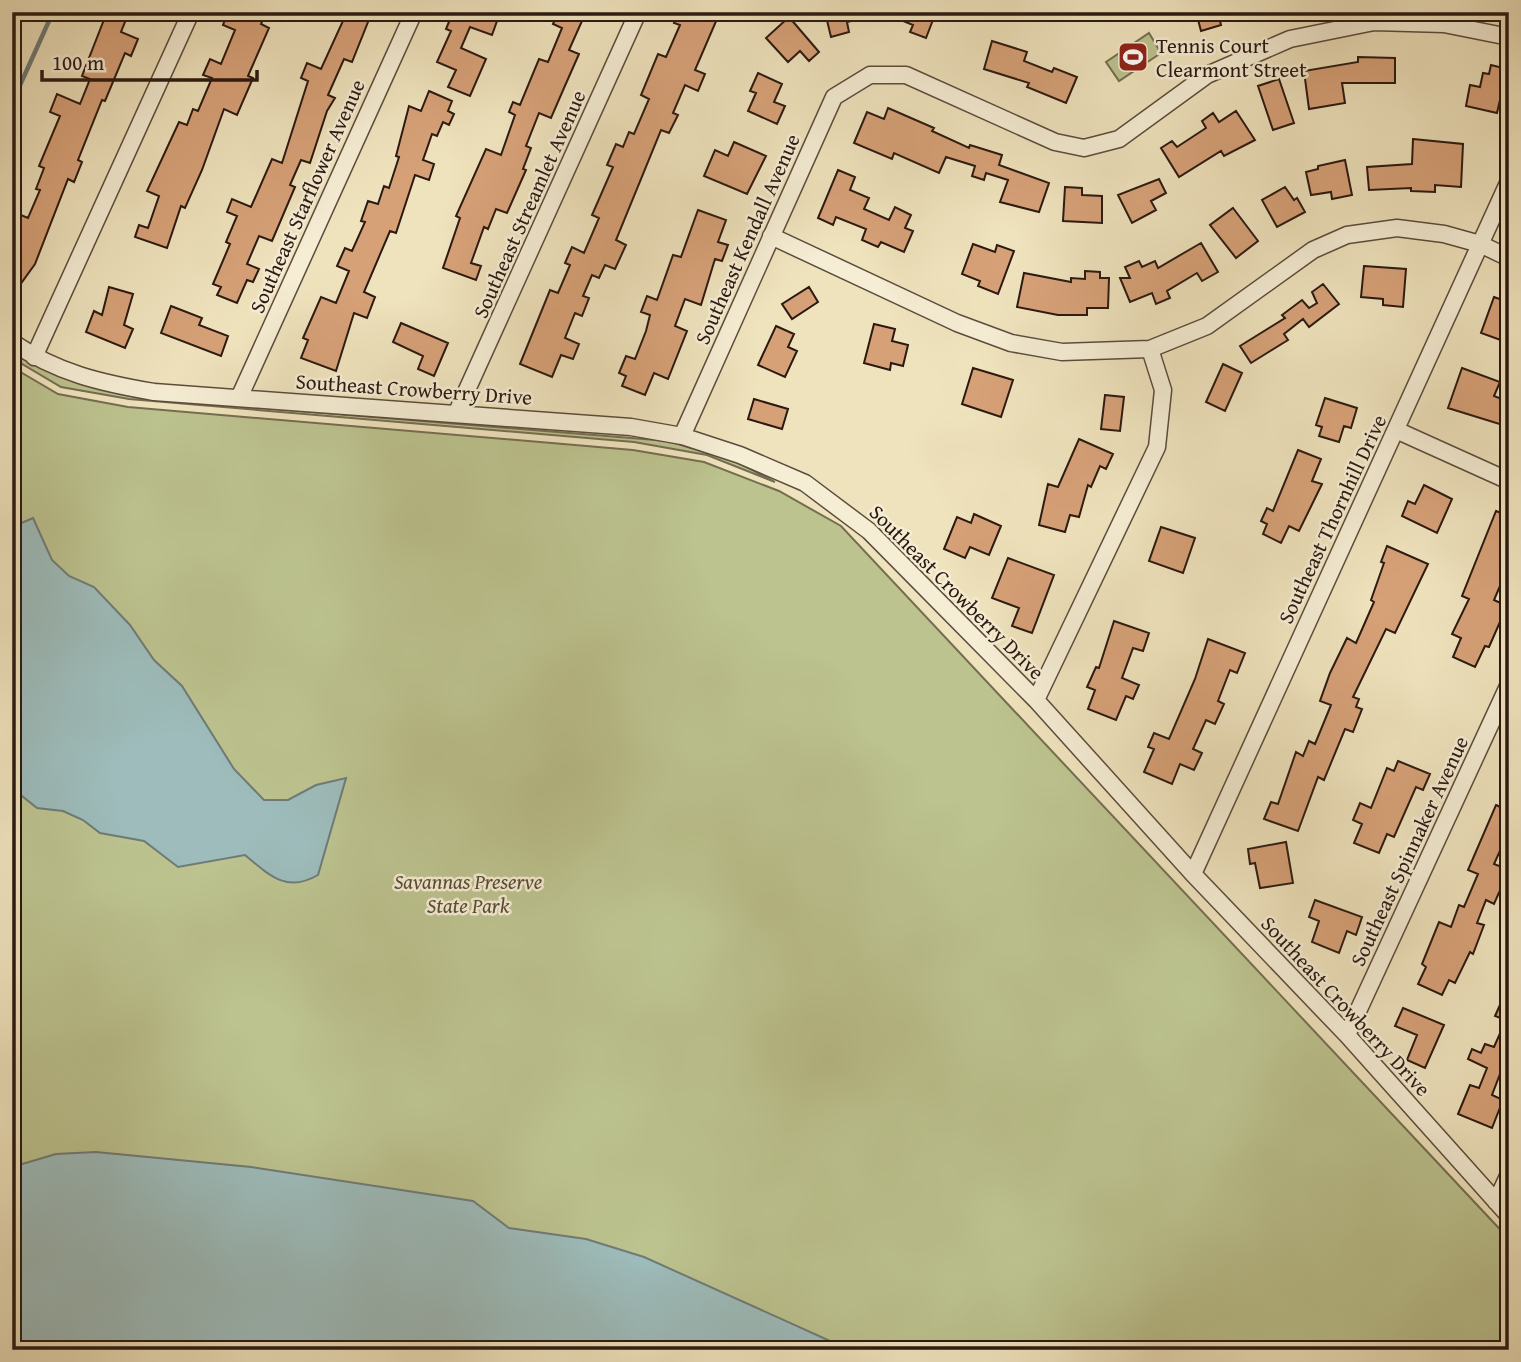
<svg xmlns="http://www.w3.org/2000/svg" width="1521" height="1362" font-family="'Gentium Book Plus',serif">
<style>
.green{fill:#bcc38f;stroke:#746e50;stroke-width:2}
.water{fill:#9dbcbb;stroke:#6f7b77;stroke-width:2}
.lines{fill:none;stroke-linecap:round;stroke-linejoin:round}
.stream{stroke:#6f7b77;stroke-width:4.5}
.building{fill:#d7a178;stroke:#2b1911;stroke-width:2}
.minor-casing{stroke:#5c4c3c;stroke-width:19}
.minor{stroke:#f5edd4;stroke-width:16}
.labels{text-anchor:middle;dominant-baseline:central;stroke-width:5;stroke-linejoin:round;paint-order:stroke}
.poi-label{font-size:21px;fill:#2b1911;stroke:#f5edd4;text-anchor:start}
.street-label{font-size:21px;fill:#2b1911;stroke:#f5edd4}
.park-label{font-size:21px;font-style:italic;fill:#564c37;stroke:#f5edd4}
</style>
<rect width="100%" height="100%" fill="#efe3bd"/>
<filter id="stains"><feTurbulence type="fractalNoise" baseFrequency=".00286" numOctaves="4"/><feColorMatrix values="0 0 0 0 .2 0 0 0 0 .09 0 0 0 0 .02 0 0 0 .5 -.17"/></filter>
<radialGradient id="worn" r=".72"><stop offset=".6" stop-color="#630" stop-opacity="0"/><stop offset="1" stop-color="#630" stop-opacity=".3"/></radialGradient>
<path class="green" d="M1149,33L1161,53L1119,81L1106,62Z
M12,351C53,380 102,390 152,399L668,441L737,462L775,482L707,455L634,442L129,399L61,387L12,358Z
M12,367L58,394L128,407L633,450L704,462L779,491L841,526L1509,1239V1350H12Z"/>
<path class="water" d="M33,518L52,560L69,576L94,587L130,625L154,660L182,686L234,769L264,800H288L316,785L346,778L318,875C287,893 270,876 245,855L178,867L144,841L100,833L83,820L63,811L37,808L12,788V527Z
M96,1152L251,1167L473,1201L509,1228L586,1239L644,1257L850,1350H12V1167L56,1154Z"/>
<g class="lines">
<path class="stream" d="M12,103L53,12"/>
</g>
<path class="building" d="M107,12H129L121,32L138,39L131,56L125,53L105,101L102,100L78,160L82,162L74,182L68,179L35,264L22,282L12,275V238L21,215L28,218L40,190L36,189L44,168L39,166L60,116L50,112L57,94L80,104L90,79L82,76Z
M228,12H266L261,24L269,28L248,76L253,78L237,115L224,109L202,170L185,208L181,206L167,248L135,237L139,225L148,228L159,196L147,191L179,122L187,125L193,109L198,111L212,78L203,75L210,59L221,64L235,30L223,25Z
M347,12H372L352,62L344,59L328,95L335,98L327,111L310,163L301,160L290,185L295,187L272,241L259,236L247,264L259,269L253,282L247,280L237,303L217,295L221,287L213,284L230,244L226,242L237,216L227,212L232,199L251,207L272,159L282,163L308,81L301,78L307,63L321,69Z
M453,12H485L484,16L497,21L492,35L470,27L461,48L486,59L470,96L448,87L456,70L437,62L451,31L446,29Z
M558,12H586L569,50L579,54L564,88L551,118L539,113L526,146L531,148L523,169L526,170L507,213L496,209L488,229L484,227L471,263L481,266L476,280L443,268L460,218L456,216L486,149L501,155L515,115L509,112L513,102L520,105L539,59L548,62L562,28L553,24Z
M679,12H712L710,16L717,19L695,70L705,74L698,91L685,85L673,113L678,115L669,133L661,130L616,240L626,245L615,269L605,265L599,278L592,275L583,296L589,298L582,316L575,313L565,338L579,344L573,359L561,355L552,377L520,364L550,290L558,293L570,265L565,263L572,247L584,253L599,218L592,215L613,167L607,165L616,144L623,147L629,132L634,134L649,99L641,95L658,54L666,57L680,25L674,23Z
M825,12H870V17L847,22L849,32L831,37Z
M936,12L926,38L910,32L913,25L884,13Z
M1196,12H1218L1221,25L1201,31Z
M789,17L819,52L809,61L800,51L788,62L766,38Z
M992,41L1027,52L1024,61L1052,72L1054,68L1077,77L1066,103L1027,87L1029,83L984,69Z
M1358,57L1395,58V83H1342L1345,103L1309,109L1304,71L1358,62Z
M1491,65L1507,69L1497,113L1466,106L1470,85L1480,87L1483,73L1489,74Z
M758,73L782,84L774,102L785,106L777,124L748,111L756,93L750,91Z
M1279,79L1294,123L1273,130L1258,86Z
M429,91L452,101L448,111L454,114L449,125L443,122L437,136L432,134L423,160L434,164L429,180L415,175L396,233L390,231L364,292L375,297L367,318L354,313L336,371L301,358L308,340L303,338L321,297L336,303L349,271L337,266L345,248L352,251L365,222L361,221L368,201L378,204L384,186L389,188L399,157L396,156L409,106L421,111Z
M888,108L934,128L932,131L969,148L970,145L1002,155L999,165L1049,183L1039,212L1000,202L1008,180L986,173L984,180L972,176L975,166L946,157L939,173L894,153L892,159L854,143L867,112L884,119Z
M1236,111L1255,140L1224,156L1221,151L1179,177L1161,148L1172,141L1177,147L1206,128L1202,121L1213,113L1219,122Z
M1413,139L1463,144L1461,187L1435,185V192L1411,191V188L1369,190L1367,167L1412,164Z
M734,142L766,156L747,194L704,176L715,150L728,156Z
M1345,160L1352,195L1332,199L1331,192L1311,195L1306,172L1318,169V166Z
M838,170L855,177L850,190L869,198L864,209L889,220L895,207L911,215L905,228L913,231L904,252L881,242L878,247L862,240L866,229L836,217L833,225L818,218Z
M1159,179L1166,193L1151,201L1156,210L1132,223L1118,195Z
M1065,187L1082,188V195L1102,196V223L1063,221Z
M1285,187L1294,200L1297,198L1305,212L1277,227L1262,200Z
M1233,208L1258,241L1236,258L1210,225Z
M698,210L726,220L718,242L728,245L722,261L715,259L701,305L685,299L675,326L687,331L668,379L654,373L645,395L622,386L626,376L619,373L626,356L635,359L646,331L650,315L641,312L647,296L657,300L673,255L681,257Z
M1201,243L1218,272L1202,281L1197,273L1167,291L1170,298L1156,304L1152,293L1130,302L1120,278H1130L1125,267L1139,261L1142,267L1155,261L1158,268Z
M973,244L995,252L997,245L1014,251L998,294L978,286L980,281L962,274Z
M1364,266L1406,269L1403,307L1383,305V299L1361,297Z
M1085,271L1100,272V278H1109L1108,308H1087V315H1058L1017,307L1024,273L1071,282V278L1085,279Z
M1323,284L1339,304L1309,327L1303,319L1284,334L1288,340L1251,363L1240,346L1285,318L1282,315L1302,300L1309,308L1317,303L1312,292Z
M109,287L133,294L124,325L133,329L125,348L86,332L94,311L102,315Z
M809,287L818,302L792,319L782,304Z
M1494,297L1508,302L1505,311L1509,312V343L1481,333Z
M171,306L202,318L199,325L228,336L221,356L161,333Z
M401,323L448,343L434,376L418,369L423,356L393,342Z
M874,324L895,329L892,341L908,345L903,366L891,363L890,370L864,363Z
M776,326L794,334L788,347L797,351L785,377L758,365Z
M1223,364L1242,373L1225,411L1206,402Z
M973,368L1013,380L1001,417L962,404Z
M1462,368L1500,382L1494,396L1509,402V427L1448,408Z
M1105,395L1124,397L1120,431L1101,429Z
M1325,398L1357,408L1351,428L1344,426L1339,442L1319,436L1322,427L1316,425Z
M754,399L788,409L782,429L748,419Z
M1079,439L1113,454L1106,469L1100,466L1091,487L1088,485L1079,517L1070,515L1065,532L1039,525L1048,484L1058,487Z
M1298,450L1321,459L1312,481L1322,484L1299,531L1289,526L1281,543L1263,534L1267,524L1261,521L1267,508L1273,511Z
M1424,485L1452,499L1437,533L1402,516L1408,501L1415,504Z
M1496,511L1509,516V565L1494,600L1507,606L1489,647L1485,646L1475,667L1453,657L1461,638L1452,634L1469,599L1462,596Z
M974,514L1001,526L989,555L970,547L965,558L944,549L957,517L971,523Z
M1161,527L1195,538L1183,573L1149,561Z
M1387,546L1428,564L1395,633L1386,629L1353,697L1359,699L1356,707L1362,709L1353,732L1345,729L1324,780L1318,777L1298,831L1264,819L1271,802L1278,804L1296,752L1303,756L1309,741L1315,744L1331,705L1320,701L1330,673L1347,638L1356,643L1374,602L1371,600L1384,563L1381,562Z
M1008,558L1054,575L1032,633L1012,626L1019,608L992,598Z
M1114,621L1149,633L1143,651L1133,648L1122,678L1139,685L1133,699L1126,696L1116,720L1088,709L1095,690L1087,687L1096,667L1099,668Z
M1208,639L1245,653L1237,673L1230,670L1218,701L1224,704L1215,724L1206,720L1193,749L1202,753L1194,770L1180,764L1172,784L1144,772L1154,749L1148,747L1154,733L1169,739L1195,679Z
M1398,761L1430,774L1423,790L1416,787L1394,837L1387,834L1379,853L1354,843L1362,824L1353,820L1360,803L1371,808L1387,768L1394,771Z
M1496,805L1509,811V844L1504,842L1494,864L1509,870L1494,904L1486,900L1477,923L1484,925L1473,954L1470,952L1455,983L1449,980L1442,995L1418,984L1426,967L1422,964L1439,922L1451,927L1459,905L1464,907L1478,874L1468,870Z
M1286,842L1293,883L1260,888L1255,863L1250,864L1248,849Z
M1315,900L1362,917L1356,935L1347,931L1339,953L1312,942L1319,921L1309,917Z
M1509,985V1078L1500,1074L1492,1095L1503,1100L1492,1128L1458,1114L1470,1085L1479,1088L1487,1068L1468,1059L1472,1049L1481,1053L1485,1044L1494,1047L1506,1020L1495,1016Z
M1403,1008L1444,1025L1425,1068L1407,1060L1417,1035L1395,1026Z"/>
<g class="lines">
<g class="minor-casing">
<path id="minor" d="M771,236L957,323L1011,343L1062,352L1150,349L1207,326L1313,250L1347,235L1397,228L1444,234L1480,244L1509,258
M12,342C57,373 101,383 154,392L631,427L682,436L740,455L805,483L869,531L1036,700L1193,874L1347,1035L1509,1216
M34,357L191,12
M239,398L414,12
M457,412L638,12
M1396,430L1509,481
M682,436L834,97L870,75H906L1055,142L1084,148L1119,139L1207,75L1290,39L1374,22L1444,24L1509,37
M1036,700L1157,447L1163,390L1150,349
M1193,874L1509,181
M1347,1035L1509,684
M1496,1202L1509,1174"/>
</g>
<use href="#minor" class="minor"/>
</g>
<defs>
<g id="stadium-square" transform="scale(1.575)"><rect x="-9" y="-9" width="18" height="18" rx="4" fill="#8f2418" stroke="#f5edd4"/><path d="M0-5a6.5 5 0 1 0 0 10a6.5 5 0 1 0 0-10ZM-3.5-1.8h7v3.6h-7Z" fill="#fff"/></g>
</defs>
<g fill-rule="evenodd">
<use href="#stadium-square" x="1133" y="57"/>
</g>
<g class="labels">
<g class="poi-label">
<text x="1156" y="45">Tennis Court<tspan x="1156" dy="24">Clearmont Street</tspan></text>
</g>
<g class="street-label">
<text transform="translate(307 196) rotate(-66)">Southeast Starflower Avenue</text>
<text transform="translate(529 204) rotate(-66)">Southeast Streamlet Avenue</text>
<text transform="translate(747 239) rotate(-66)">Southeast Kendall Avenue</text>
<text transform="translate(414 389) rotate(4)">Southeast Crowberry Drive</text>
<text transform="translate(1332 519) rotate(-65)">Southeast Thornhill Drive</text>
<text transform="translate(957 592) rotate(45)">Southeast Crowberry Drive</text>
<text transform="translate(1409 851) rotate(-65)">Southeast Spinnaker Avenue</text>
<text transform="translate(1346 1006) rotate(47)">Southeast Crowberry Drive</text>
</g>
<g class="park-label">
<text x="468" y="881">Savannas Preserve<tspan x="468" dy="24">State Park</tspan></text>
</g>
</g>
<rect width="1521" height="1362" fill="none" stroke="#efe3bd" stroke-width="42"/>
<rect x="14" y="14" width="1493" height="1334" fill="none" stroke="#2b1911" stroke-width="3.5"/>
<rect x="21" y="21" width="1479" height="1320" fill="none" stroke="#2b1911" stroke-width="2"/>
<path d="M42 70v10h215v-10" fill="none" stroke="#2b1911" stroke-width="3.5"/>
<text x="52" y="70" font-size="21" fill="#2b1911" stroke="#f5edd4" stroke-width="5" paint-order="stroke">100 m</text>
<rect width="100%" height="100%" filter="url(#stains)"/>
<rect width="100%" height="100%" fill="url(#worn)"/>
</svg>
